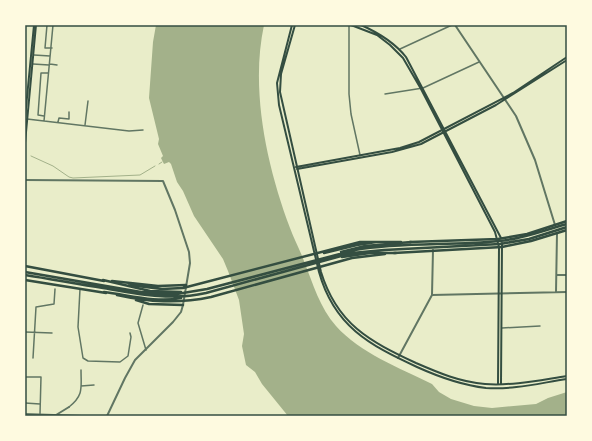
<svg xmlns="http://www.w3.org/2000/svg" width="592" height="441" font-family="'Sofia Sans Condensed',sans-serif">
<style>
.water{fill:#a3b18a}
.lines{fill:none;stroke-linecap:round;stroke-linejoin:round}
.stream{stroke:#a3b18a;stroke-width:1}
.minor{stroke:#617663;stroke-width:1.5}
.tertiary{stroke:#617663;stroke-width:2}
.secondary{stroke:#344e41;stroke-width:2}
.primary{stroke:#344e41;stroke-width:2.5}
.trunk{stroke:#344e41;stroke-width:2.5}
.neatline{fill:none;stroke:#344e41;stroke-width:1.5}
</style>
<rect width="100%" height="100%" fill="#e9edc9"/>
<path class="water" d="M156,25H264C250,90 267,167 290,228C294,239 300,250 304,261C313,284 320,308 336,326C360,353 400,368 432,384L439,392L451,399L474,406L492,408L536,404L548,398L567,392V416H288L262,384L255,372L246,365L242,346L244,334L239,300L228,271L223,259L194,216L183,191L177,182L171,164L169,162L164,164L161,158L163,156L158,144L159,139L149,98L153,42Z"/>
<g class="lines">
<path class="stream" d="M31,156L53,166L69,177L73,178L140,175L155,166
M159,164L162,162"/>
<path class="minor" d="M47,25L45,48H52
M349,25V94L351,114L360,155
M400,49L452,25
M34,55L50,56
M33,64L49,65
M50,64L57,65
M385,94L423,88L479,62
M44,116L38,115L41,73H48
M27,119L129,131L143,130
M44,121L53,25
M58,122L59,118L69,119V112
M85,125L88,101
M80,289L78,327L83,358L88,361L120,362L128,356L131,337L130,333
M143,305L138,323L146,350
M502,328L540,326
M25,332L52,333
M33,358L36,307L54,304L55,289
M25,377H41L40,414
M81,386L94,385
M25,403L40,404
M69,407C84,395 81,388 81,370"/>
<path class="tertiary" d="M455,25L516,116L535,160L555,225
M25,180L163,181L175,210L189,252L190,263L183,305L181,312L173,322L135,360L125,378L107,416
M557,275H567
M556,292L557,233
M432,295L567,292
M398,358L432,295L433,250
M25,414L82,416
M56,415L69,407
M25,416H27"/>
<path class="secondary" d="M292,25L277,83L279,105L319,272C334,326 369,345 417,367C439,377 461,385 486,388C513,390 540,383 567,379
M295,25L281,74L280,92L321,272C337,324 369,341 416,363C439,373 460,382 485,384C512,386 540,380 567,376
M351,25L377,35L390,45L403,58L421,89L495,232L499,247L498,384
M361,25C379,33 394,42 406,57L501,238
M25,118L34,25
M25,143L36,25
M296,167L400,148L419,142L513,93L567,57
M297,169L392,152L421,144L496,105L567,60
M501,384L502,243"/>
<path class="primary" d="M410,242L498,239L527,234L567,221
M324,253L357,245L376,242
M394,253L502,247L531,241L567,230
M25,266L104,281
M25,280L106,293
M112,281L158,286L186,285
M129,285L162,289L183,288L360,242H401
M117,295C149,302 178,304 211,297L352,258L385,254
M136,300L149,304L183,305"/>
<path class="trunk" d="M341,252L365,246L411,242
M342,257L370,253H396
M25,272L141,292L162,294H177L207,289L355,250C402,242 451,246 499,241C523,239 544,230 567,224
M25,275C51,279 77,284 103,288C138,294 171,301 206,293L352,253L384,250L500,244L529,239L567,227
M103,280L150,291L181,292
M104,292C129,295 156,303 181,298"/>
</g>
<rect width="592" height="441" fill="none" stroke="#fefae0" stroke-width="52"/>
<rect x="26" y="26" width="540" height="389" class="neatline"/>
</svg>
